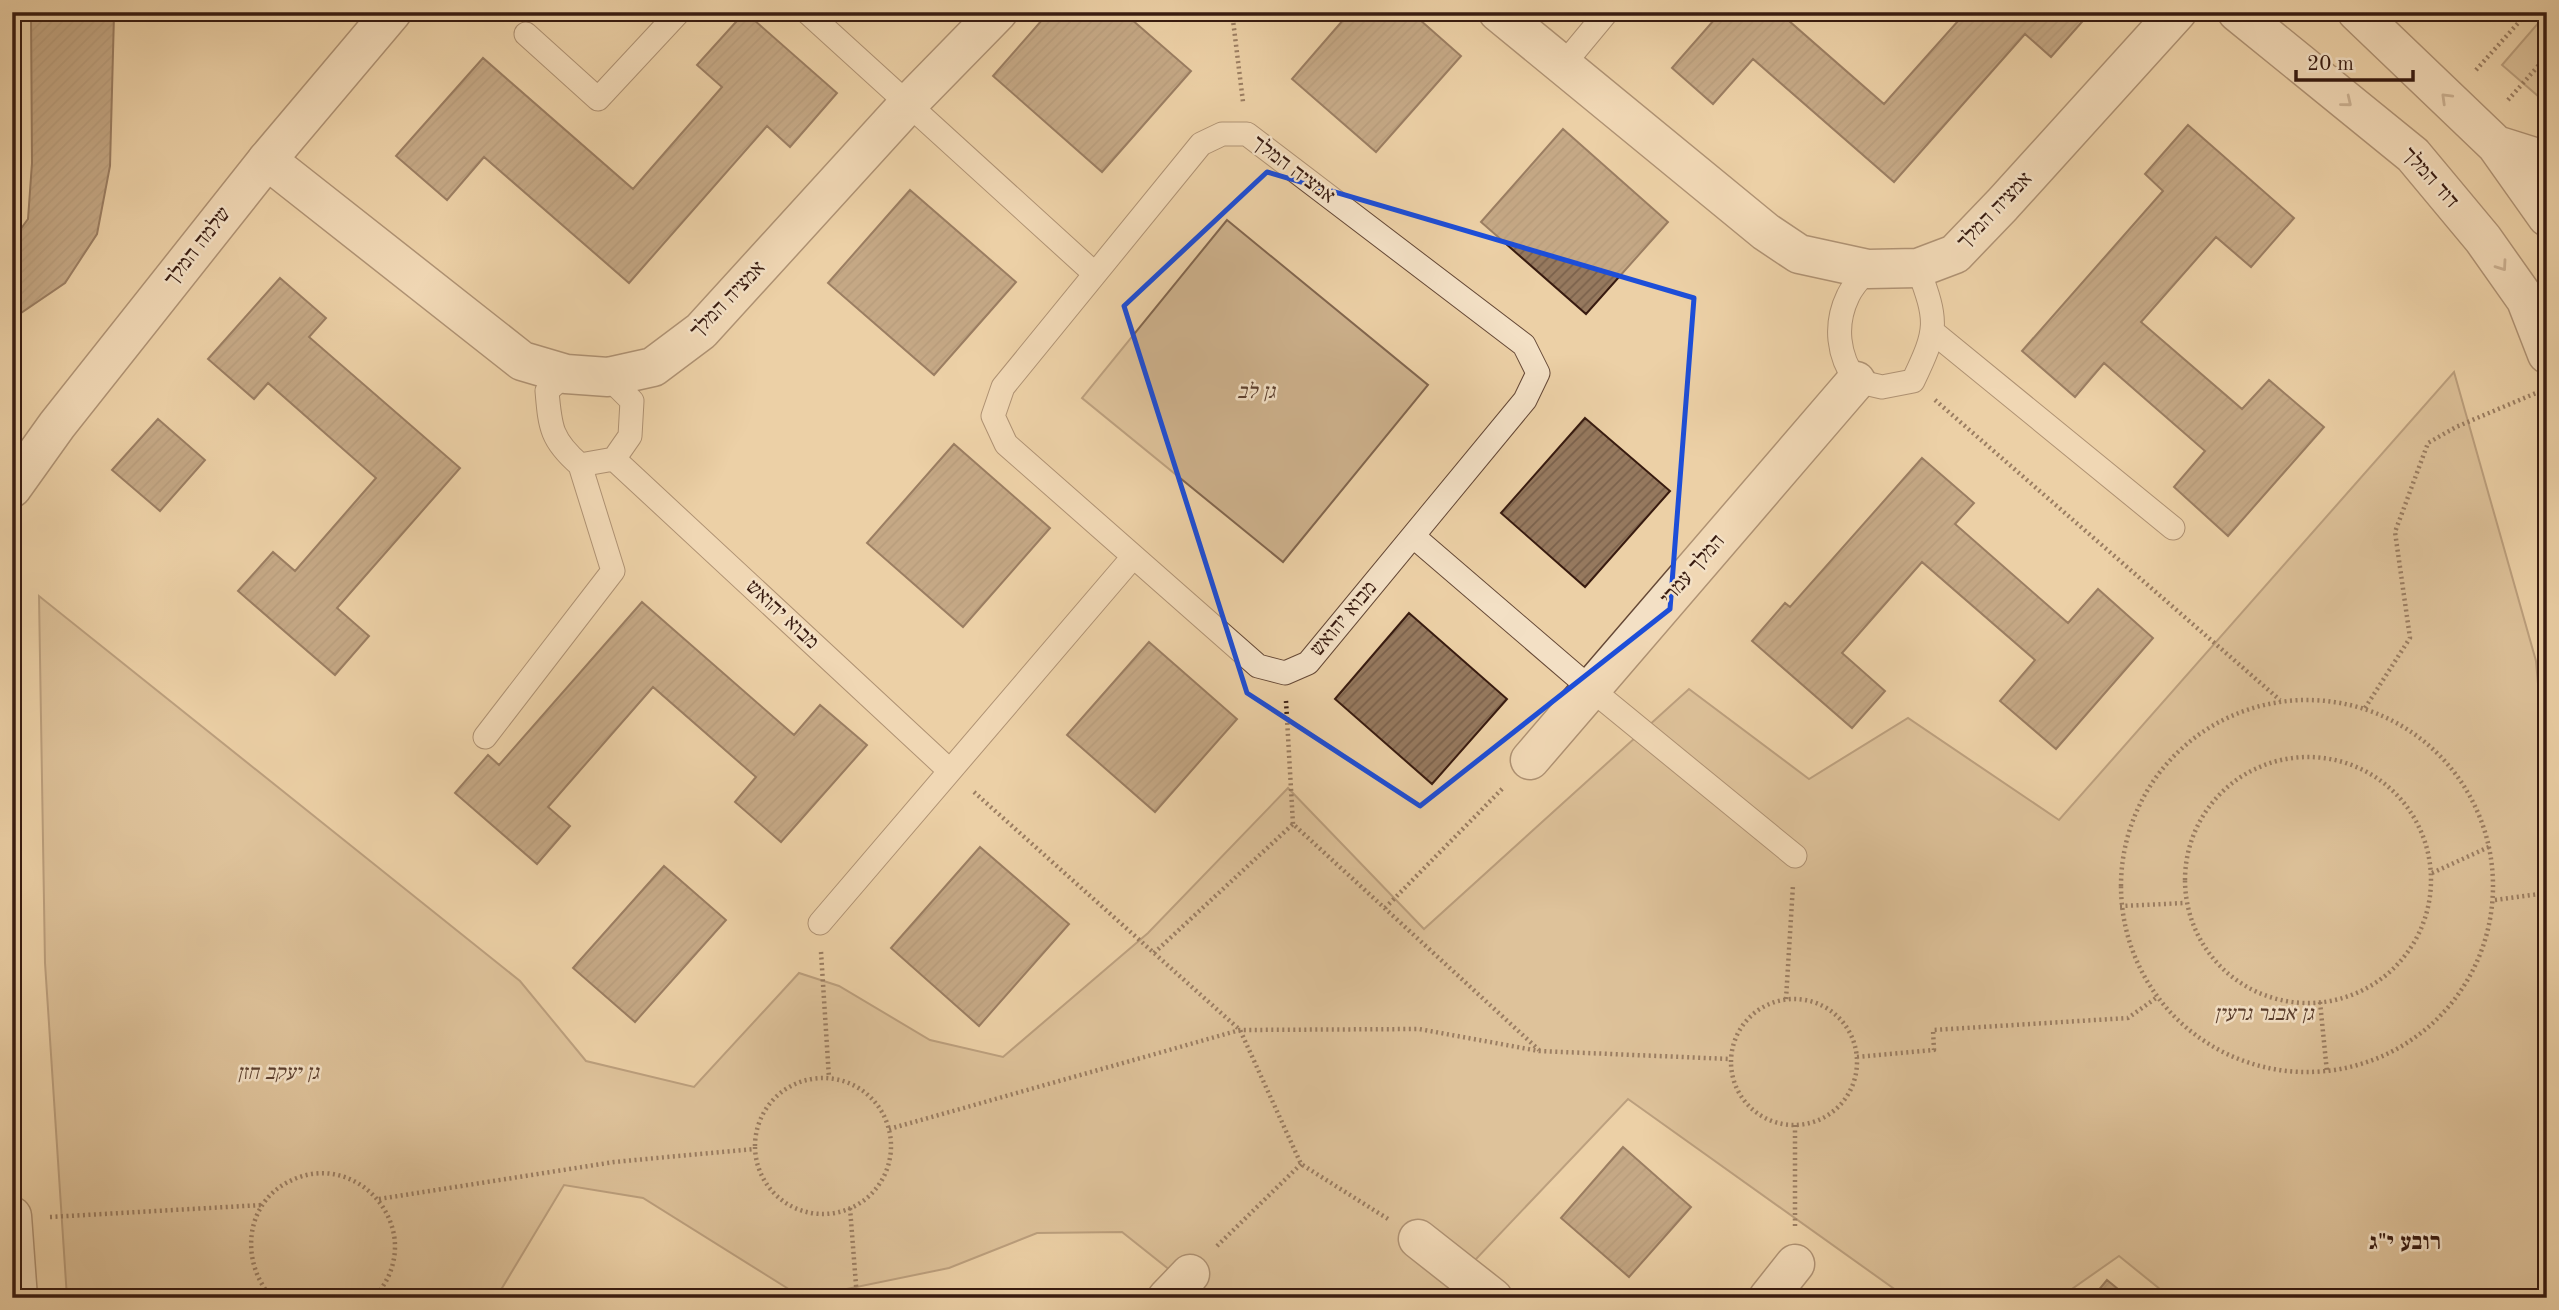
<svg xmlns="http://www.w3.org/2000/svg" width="2559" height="1310" font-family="'Old Standard TT','Frank Ruhl Libre',serif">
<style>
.park{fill:#cdb18c;stroke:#82664e;stroke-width:2}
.building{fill:url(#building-hatch);stroke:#381b10;stroke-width:2}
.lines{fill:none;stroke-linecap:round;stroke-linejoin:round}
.service-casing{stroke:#654836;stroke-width:25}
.minor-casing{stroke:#654836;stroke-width:41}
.tertiary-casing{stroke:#654836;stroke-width:41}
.path{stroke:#381b10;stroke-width:4.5;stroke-dasharray:2 3.5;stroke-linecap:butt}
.service{stroke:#f3e0c5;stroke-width:23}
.minor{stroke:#f3e0c5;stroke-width:38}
.tertiary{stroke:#f3e0c5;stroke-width:38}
.oneway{stroke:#9f8774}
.marked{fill:none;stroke:#1d4ed8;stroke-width:5;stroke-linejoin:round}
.labels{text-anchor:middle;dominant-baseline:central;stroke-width:5;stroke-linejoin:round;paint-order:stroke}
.street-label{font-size:21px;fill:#381b10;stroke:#f3e0c5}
.park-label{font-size:21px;font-style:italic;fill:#5d402f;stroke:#f3e0c5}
.neighbourhood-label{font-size:23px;font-weight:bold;fill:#381b10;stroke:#f3e0c5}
</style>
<defs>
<pattern id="building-hatch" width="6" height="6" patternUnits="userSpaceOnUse" patternTransform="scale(1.75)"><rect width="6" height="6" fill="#96795e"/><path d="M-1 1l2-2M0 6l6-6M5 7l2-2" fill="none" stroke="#7b624c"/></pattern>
</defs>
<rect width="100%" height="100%" fill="#ecd0a6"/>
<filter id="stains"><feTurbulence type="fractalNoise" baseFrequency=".00286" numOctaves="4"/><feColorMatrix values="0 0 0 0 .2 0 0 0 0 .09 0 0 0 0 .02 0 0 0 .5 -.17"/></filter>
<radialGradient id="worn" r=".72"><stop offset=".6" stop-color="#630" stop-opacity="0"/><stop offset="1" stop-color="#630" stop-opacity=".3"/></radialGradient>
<path class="park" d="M2547,13V99L2538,96L2502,65Z
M1227,220L1428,385L1283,562L1082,398Z
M2454,372L2536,661L2547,787V1298H2171L2119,1256L2059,1298H1907L1628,1099L1439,1298H1205L1122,1232L1037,1233L949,1268L803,1298L643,1198L564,1185L496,1298H67L45,963L39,596L520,981L586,1061L694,1087L799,973L839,986L930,1040L1003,1057L1148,933L1288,788L1424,929L1689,689L1809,779L1908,718L2059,820Z"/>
<path class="building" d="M31,12L114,15L110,166L97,234L65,283L18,315L12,316V241L28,219L32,163Z
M745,12L837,93L790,147L767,126L629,283L484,157L447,200L396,156L483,58L633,189L722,87L697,65Z
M1049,12H1123L1191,71L1102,172L993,76Z
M1350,12H1411L1461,56L1376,152L1292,79Z
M1721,12H1794L1788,20L1884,104L1966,12L2089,14L2051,57L2025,34L1894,182L1753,59L1713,104L1672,68Z
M2188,125L2294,218L2251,267L2216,237L2141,322L2242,409L2269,380L2324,427L2228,536L2174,487L2205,451L2104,363L2075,397L2022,351L2163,191L2145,174Z
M1563,129L1668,222L1586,314L1481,222Z
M910,190L1016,282L934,375L828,283Z
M280,278L326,318L309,337L460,468L337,608L369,636L335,675L238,591L273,552L295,571L376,478L268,383L254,399L208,359Z
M1585,418L1670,491L1585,587L1501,513Z
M158,419L205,460L160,511L112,470Z
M954,444L1050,528L963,627L867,543Z
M1922,458L1974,503L1955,524L2068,623L2098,589L2153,638L2056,749L2000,701L2035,660L1922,562L1842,653L1885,691L1852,728L1752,641L1785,603L1790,607Z
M642,602L794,735L820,705L867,745L781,842L735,802L756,777L653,687L548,807L570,826L537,864L455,793L488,755L499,765Z
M1409,613L1507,699L1432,784L1335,699Z
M1149,642L1237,719L1155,812L1067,735Z
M980,847L1069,924L979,1026L891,948Z
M664,866L726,920L635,1022L573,968Z
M1623,1147L1691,1207L1629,1277L1561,1218Z
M2107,1280L2129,1298H2092Z"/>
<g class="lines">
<g class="service-casing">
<path id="service" d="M807,12L1095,274
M526,34L598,99L679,12
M1563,65L1607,12
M1222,134H1247L1524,345L1538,373L1525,400L1308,663L1285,673L1258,666L1006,444L993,416L1003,387L1201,144Z
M1868,269C1861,277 1852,287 1848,296C1834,325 1838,356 1856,381L1882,387L1913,381C1938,329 1938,322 1918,268
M1933,332L2173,528
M566,374L547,391C550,427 551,440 580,465L614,459L630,436L632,401L608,377
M614,459L950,771
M1413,536L1591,689L1795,856
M485,737L613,571L580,465
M820,923L1133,557"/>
</g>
<g class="minor-casing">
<path id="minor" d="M1498,12L1766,232L1799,254L1868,269L1918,268L1955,254L2002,205L2177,12
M267,160L522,361L566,374L608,377L653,367L701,331L908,104L998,12
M1530,760L1856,381
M1418,1239L1493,1298
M1167,1298L1190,1274
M1768,1298L1795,1264"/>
</g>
<g class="tertiary-casing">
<path id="tertiary" d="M2237,12L2413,155L2483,239L2526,300L2547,354
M2357,12L2496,145L2547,217
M2496,145L2547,161
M12,488L57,425L267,160L392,12
M12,1216L18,1298"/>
</g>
<path class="path" d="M1232,12L1243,102
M2476,70L2528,12
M2508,100L2547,56
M1935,400L2280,700
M2121 886a186 186 0 1 1 372 0a186 186 0 1 1-372 0Z
M1286,701L1293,824
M2365,708L2410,638L2395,532L2428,443L2456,427L2536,393
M2185 880a123 123 0 1 1 246 0a123 123 0 1 1-246 0Z
M974,792L1240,1030L1301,1164L1388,1219
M2432,873L2491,846
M2495,900L2547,893
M2120,906L2185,903
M1385,908L1503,788
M821,952L829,1078
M1154,953L1293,824L1539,1050
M1731 1062a63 63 0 1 1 126 0a63 63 0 1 1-126 0Z
M1786,999L1793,885
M2320,1002L2327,1072
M1857,1057L1934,1050L1933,1030L2128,1018L2156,998
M755 1146a68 68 0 1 1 136 0a68 68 0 1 1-136 0Z
M889,1129L1240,1030L1419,1029L1539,1051L1730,1059
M379,1199L614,1162L754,1149
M850,1208L857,1298
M50,1217L262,1205
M1795,1226V1125
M1217,1246L1301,1164
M272,1298C238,1260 245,1197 297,1178C340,1161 386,1191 394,1235C398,1257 390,1282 373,1298"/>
<use href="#service" class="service"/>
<use href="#minor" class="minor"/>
<use href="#tertiary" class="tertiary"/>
</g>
<defs><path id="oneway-chevron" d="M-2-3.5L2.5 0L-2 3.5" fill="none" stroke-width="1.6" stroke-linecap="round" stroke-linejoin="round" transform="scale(1.75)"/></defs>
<g class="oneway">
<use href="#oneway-chevron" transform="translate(2446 98) rotate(-136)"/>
<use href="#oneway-chevron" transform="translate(2347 102) rotate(39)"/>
<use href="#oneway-chevron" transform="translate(2502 266) rotate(55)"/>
</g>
<path d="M0 0H2559V1310H0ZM1267,172L1694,298L1670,609L1420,806L1247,693L1124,306Z" fill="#ecd0a6" fill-opacity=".55" fill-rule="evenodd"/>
<path class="marked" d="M1267,172L1694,298L1670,609L1420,806L1247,693L1124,306Z"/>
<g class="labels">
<g class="street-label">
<text transform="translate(1293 170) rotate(37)">אמציה המלך</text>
<text transform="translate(2430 178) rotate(48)">דוד המלך</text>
<text transform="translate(1995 211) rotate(-46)">אמציה המלך</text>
<text transform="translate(198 247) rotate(-52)">שלמה המלך</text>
<text transform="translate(728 300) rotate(-46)">אמציה המלך</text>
<text transform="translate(1693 570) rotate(-49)">המלך עמרי</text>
<text transform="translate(782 615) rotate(43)">מבוא יהואש</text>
<text transform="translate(1344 619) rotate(-50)">מבוא יהואש</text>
</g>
<g class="park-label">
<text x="1256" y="392">גן לב</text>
<text x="2264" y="1014">גן אבנר גרעין</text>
<text x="278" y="1073">גן יעקב חזן</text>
</g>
<g class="neighbourhood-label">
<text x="2405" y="1242">רובע י"ג</text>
</g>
</g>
<rect width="2559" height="1310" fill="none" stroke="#ecd0a6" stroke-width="42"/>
<rect x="14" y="14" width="2531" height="1282" fill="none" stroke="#381b10" stroke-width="3.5"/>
<rect x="21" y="21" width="2517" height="1268" fill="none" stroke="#381b10" stroke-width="2"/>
<path d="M2296 70v10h117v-10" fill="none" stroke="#381b10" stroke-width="3.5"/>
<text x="2307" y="70" font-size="21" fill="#381b10" stroke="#f3e0c5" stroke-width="5" paint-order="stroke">20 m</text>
<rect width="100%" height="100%" filter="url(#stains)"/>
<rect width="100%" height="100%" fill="url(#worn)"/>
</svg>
